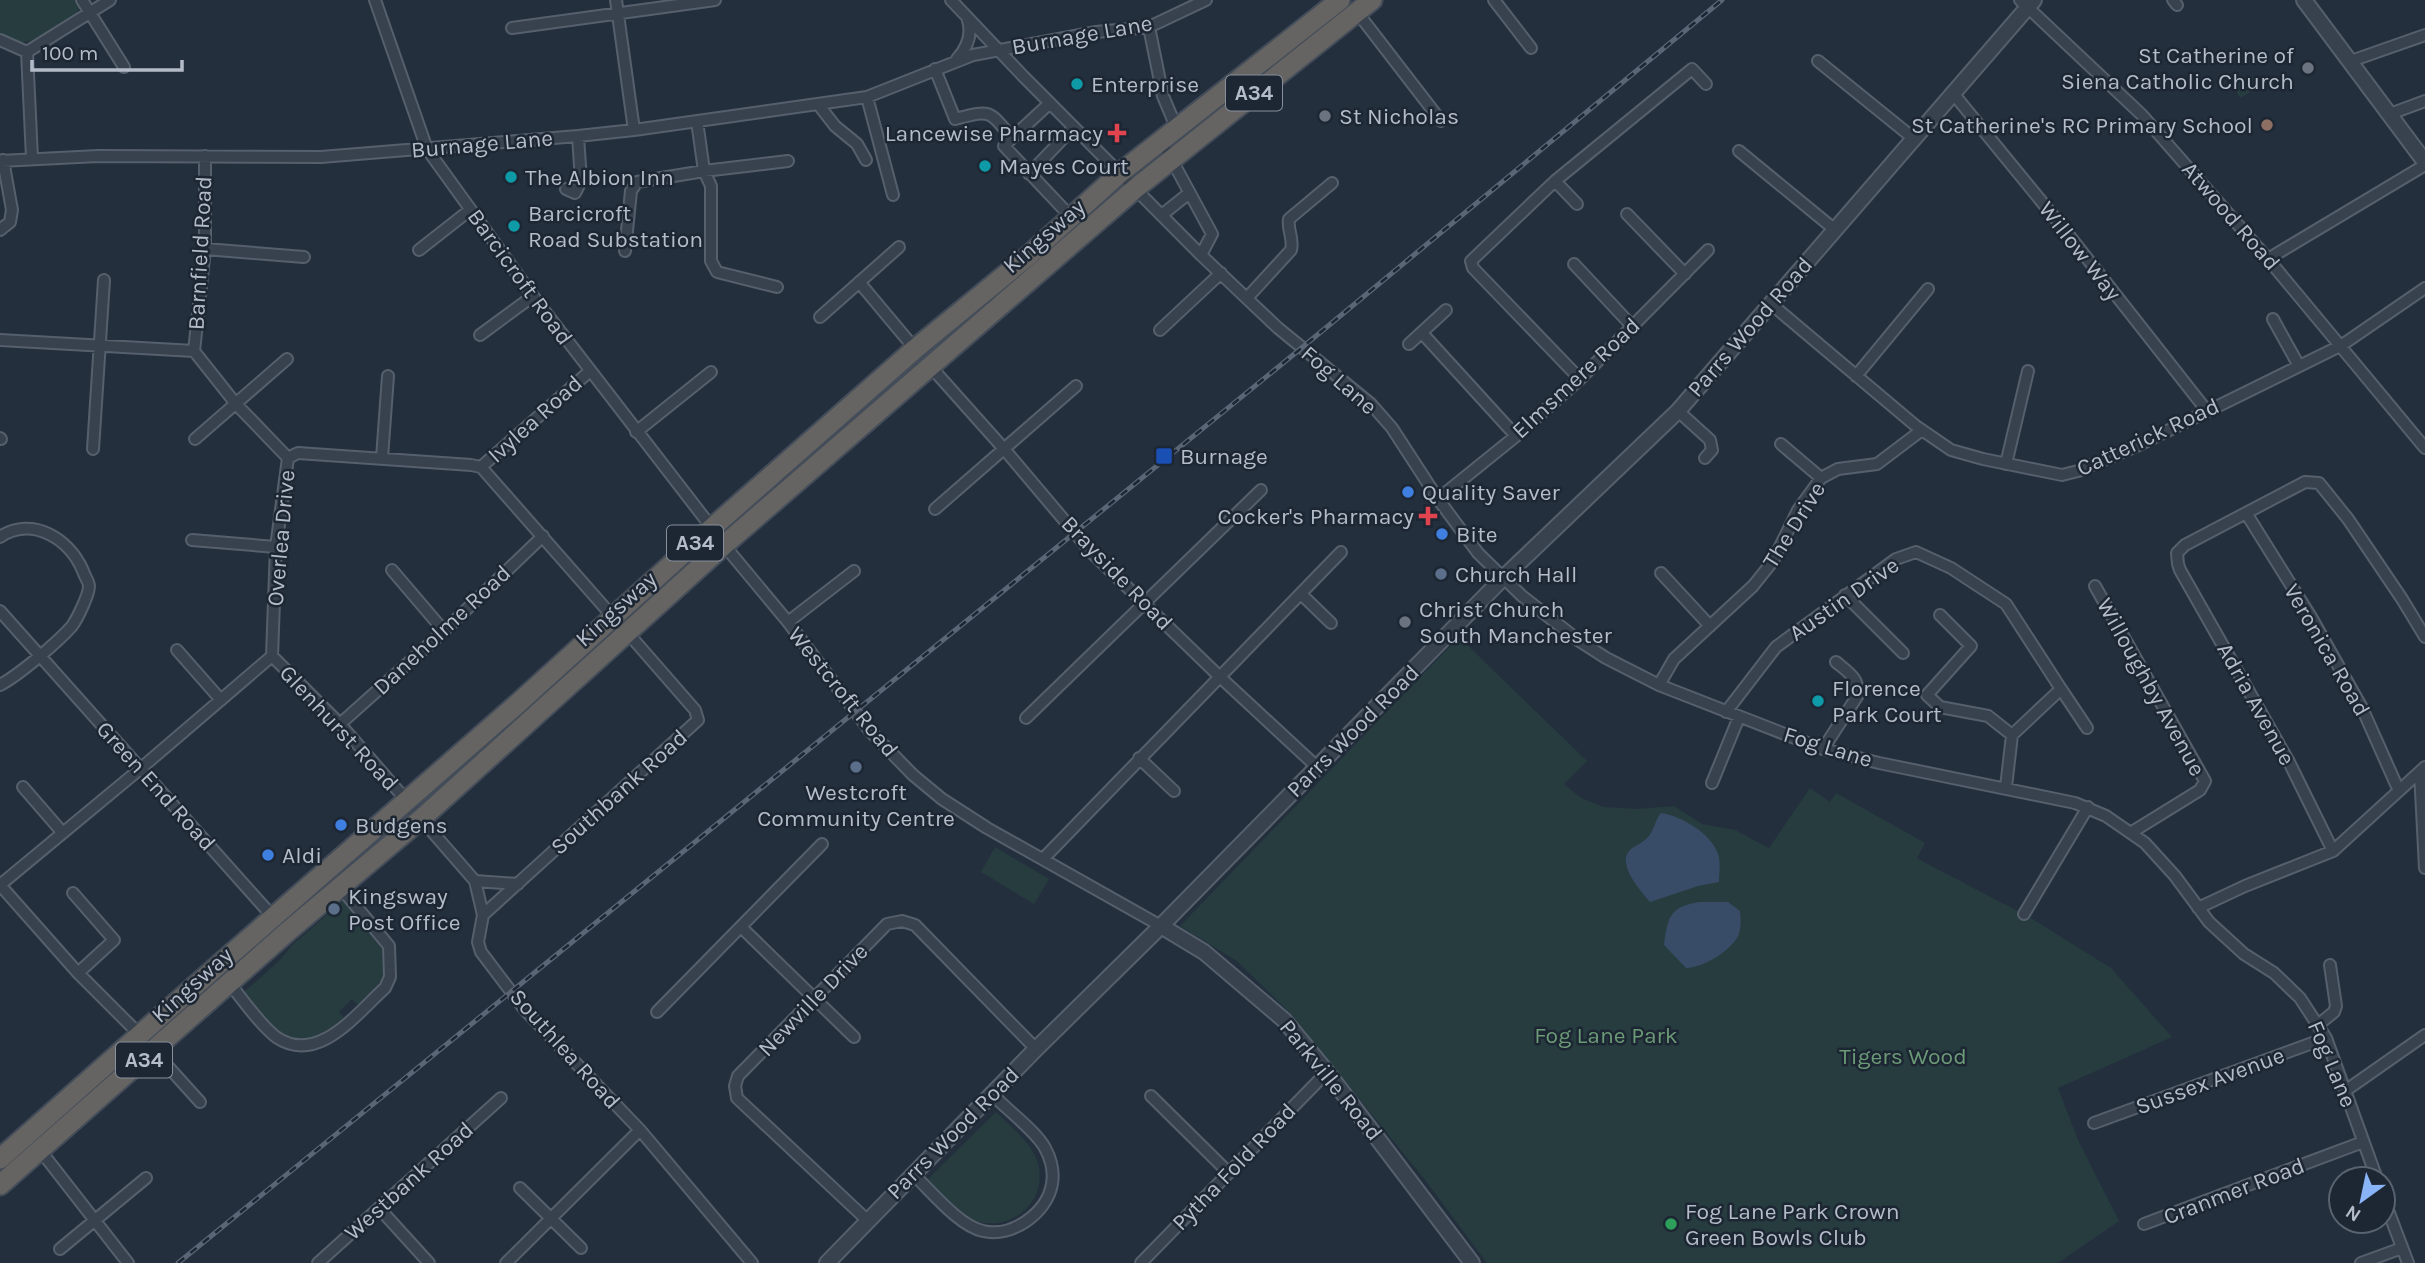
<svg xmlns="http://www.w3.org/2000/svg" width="2425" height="1263" font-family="Karla,sans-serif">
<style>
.green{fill:#263c3f}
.water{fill:#394c67}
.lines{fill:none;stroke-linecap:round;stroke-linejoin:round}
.minor-casing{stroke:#565f6c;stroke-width:14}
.tertiary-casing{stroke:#565f6c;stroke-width:18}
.trunk-casing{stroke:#434c59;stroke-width:23}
.minor{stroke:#38414e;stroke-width:10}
.tertiary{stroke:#38414e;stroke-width:14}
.trunk{stroke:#656462;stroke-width:19}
.rail-casing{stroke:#5a6575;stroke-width:5}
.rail{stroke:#1d2633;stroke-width:2.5;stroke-dasharray:8;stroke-linecap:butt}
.worship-dot{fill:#6b7280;stroke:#1d2633;stroke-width:2.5}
.culture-dot{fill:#0f9aa8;stroke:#1d2633;stroke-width:2.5}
.education-dot{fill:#8d6e63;stroke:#1d2633;stroke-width:2.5}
.health-dot{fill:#e0444e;stroke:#1d2633;stroke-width:2.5}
.transit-dot{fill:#1a4fb4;stroke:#1d2633;stroke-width:2.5}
.shop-dot{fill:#3f7fe0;stroke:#1d2633;stroke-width:2.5}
.service-dot{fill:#5c6f8a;stroke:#1d2633;stroke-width:2.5}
.leisure-dot{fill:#2e9e5b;stroke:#1d2633;stroke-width:2.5}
.labels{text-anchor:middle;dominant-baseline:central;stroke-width:5;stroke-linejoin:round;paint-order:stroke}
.shield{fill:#1d2633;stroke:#878f9c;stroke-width:2}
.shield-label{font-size:21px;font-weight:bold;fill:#b4bcc9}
.street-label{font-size:23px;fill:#b4bcc9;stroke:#1d2633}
.poi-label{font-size:23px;fill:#b4bcc9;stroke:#1d2633;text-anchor:start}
.park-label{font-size:23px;fill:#6b9a76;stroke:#1d2633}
</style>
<rect width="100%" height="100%" fill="#242f3e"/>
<path class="green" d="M0,0H76L80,6C75,18 68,21 57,28C36,41 24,47 0,37Z
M2252,75L2259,87L2240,98L2233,86Z
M1053,247L942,346L938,342L1019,272Z
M899,375L904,381L749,517L744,512Z
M1459,637L1587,761L1564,784L1581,798L1604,807L1636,809L1674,806L1702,824L1735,830L1769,848L1810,788L1830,802L1836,793L1925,843L1917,858L1920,860L2029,917L2111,968L2172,1037L2058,1088L2078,1140L2119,1221L2058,1263H1487L1425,1180L1289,1012L1237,961L1180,926Z
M995,847L1049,879L1034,904L981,872Z
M343,901L384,949C391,976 376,989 359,1006L352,999L339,1012L344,1018C339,1023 334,1030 328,1033C290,1057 265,1017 244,992L279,961L292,945Z
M996,1112C1012,1128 1035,1145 1039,1168C1046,1208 1001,1237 967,1217C952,1209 939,1192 927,1180Z"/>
<path class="water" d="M1661,813C1681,816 1711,833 1718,854C1721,863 1719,873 1719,882L1698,886L1650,902C1641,891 1616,864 1630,850C1635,845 1643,843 1648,837C1654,831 1655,820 1661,813Z
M1699,902H1728L1740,911C1741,921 1742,934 1734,942C1723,955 1703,967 1686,968L1664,945C1668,917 1669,907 1699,902Z"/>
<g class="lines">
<g class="minor-casing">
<path id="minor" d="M82,0L124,67
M375,0L427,149L533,296L712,528
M616,0L634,130
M951,0L1023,76L1201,255L1278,328L1371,404L1392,428L1438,499L1478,553L1522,596L1578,640L1606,658L1659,685L1823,749L1879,763L2075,803L2106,816L2145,843L2175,876L2209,922L2244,954L2274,973L2300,998L2326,1038L2377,1179
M1494,0L1531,48
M2020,0L2142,115L2268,259L2425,448
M2173,0L2177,5
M1357,12L1441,121
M1149,27L1163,96L1176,127
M512,28L715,0
M0,40L27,52L110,0
M27,52L32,158
M957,59C968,47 973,33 967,17
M1818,61L1913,138
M2351,61L2425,35
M935,69L955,119C991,110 988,109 1012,138L1050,103
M1952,92L2064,229L2207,411
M867,97L893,195
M818,104L835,126L857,144L866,160
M2390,114L2425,101
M697,121L704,171L711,186V261L717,272L777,287
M1012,138L1004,146L1072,218
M1167,151L1212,234L1201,255
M1739,151L1834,229
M0,161L98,156L321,157L578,136L634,130L867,97L973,55L1096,32L1149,27L1206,0
M1029,174L1074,127
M1555,181L1577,204
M566,189L575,193L581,181L578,136
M1163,214L1188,194
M1627,214L1685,274
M0,230L10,222L12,210L3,160
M205,249L304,257
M419,250L470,210
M625,251L631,191L637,182L704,171L788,161
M2268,259L2425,165
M1574,264L1632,326
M859,282L915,349
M1247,298L1291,250C1294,238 1287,230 1289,219L1332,183
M1770,303L1916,426L1951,450L1983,459L2062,475L2078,471L2141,444L2342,345L2425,288
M820,317L899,247
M2273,319L2299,366
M1160,330L1221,273
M1422,333L1516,436
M480,335L533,296
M0,340L194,351L236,404L288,458L276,547L272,656L140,769L0,885
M1409,344L1446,310
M194,351L205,249V156
M931,367L1005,450L1091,552L1220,677L1317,767
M1856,376L1928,289
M1580,379L1473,268L1471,261L1555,181L1692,69L1706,84
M1678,411L1710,440L1712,450L1705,458
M636,432L711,372
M0,438L1,439
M195,439L287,359
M1781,444L1821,478
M93,449L104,280
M288,458L298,453L471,465L481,467L613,617
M382,458L388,376
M2006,464L2028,371
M481,467L590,371
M1438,499L1516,436L1580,379L1708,250
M935,509L1076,386
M2246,513L2311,617L2362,708L2399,791
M0,537C32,516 69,538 83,571C84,575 89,582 89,586C89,595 77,619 72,626C58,642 19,675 0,685
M192,540L276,547
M724,545L788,622L870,731L913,775L942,799L987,828L1161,926
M392,570L444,631
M1661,573L1710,626
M2095,586L2205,781L2200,790L2132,832
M1301,594L1331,623
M1845,595L1903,653
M0,611L273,917
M1940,615L1971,646L1927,695L1940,707L1988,716L2012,735
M788,622L854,571
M177,650L221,700
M272,656L340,724L406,800
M1659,685L1674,659L1753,586L1773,561L1798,510L1821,478L1838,469L1877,464L1922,430
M2061,689L2087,728
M1726,712L1776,647L1896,559L1916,552L1951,568L2006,604L2061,689L2012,735L2006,787
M1026,718L1261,490
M340,724L444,631L543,536
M1823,749L1858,695C1859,678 1848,672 1836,662
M1139,758L1174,791
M2420,772L2425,868
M1712,783L1739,717
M23,787L62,832
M421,819L475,881L483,915L478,942L481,952L525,1010L640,1130L752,1263
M2333,851L2289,762L2180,570L2178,564L2177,553L2185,545L2305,482L2319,483L2348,519L2402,599L2425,637
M1043,859L1341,552
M475,881L518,884
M0,885L78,973L141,1036
M73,893L114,940L78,973
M2198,908L2245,886L2333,851L2425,767
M2024,914L2088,807
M483,915L698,720L695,710L627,632
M741,927L854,1037
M230,984C243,1000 260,1025 276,1037C318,1066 357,1013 385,988L390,977L389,946L341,888
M657,1012L822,844
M2319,1024L2334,1012L2336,1006L2330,965
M154,1051L200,1102
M2345,1091L2425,1035
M1151,1096L1228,1172
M2094,1123L2326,1038
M40,1150L128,1263
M913,1174C931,1191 959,1226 983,1231C1012,1238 1047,1213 1052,1184C1054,1172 1051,1159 1045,1148C1037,1132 1006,1109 992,1094
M520,1188L581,1248
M2383,1197L2408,1263
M379,1208L429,1263
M867,1220L737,1098L735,1086L738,1076L887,924L902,921L915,925L1036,1049
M2144,1224L2363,1142
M60,1249L146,1178
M318,1263L501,1098
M506,1263L640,1130
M1141,1263L1327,1072
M2361,1263L2402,1248"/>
</g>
<g class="tertiary-casing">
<path id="tertiary" d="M2304,0L2425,162
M1161,926L1204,952L1284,1020L1327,1072L1472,1263
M827,1263L1036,1049L1161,926L1503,578L1678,411L2034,0"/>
</g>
<g class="trunk-casing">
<path id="trunk" d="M0,1159L214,969L514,707L696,542L915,349L1027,257L1120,173L1340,0
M0,1185L287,932L421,819L724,545L1136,188L1372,0"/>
</g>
<use href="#minor" class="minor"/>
<use href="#tertiary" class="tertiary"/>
<use href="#trunk" class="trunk"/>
<g class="rail-casing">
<path id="rail" d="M178,1263L1293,355L1722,0"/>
</g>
<use href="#rail" class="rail"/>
</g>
<g class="worship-dot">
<circle cx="2308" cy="68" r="7"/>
<circle cx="1325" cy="116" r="7"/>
<circle cx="1405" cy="622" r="7"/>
</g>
<g class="culture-dot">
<circle cx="1077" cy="84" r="7"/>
<circle cx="985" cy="166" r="7"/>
<circle cx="511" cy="177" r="7"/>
<circle cx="514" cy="226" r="7"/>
<circle cx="1818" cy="701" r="7"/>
</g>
<circle class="education-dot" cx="2267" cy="125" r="7"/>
<g class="health-dot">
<path d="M1113.5 122.5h7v7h7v7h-7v7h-7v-7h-7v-7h7z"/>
<path d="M1424.5 505.5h7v7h7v7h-7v7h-7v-7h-7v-7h7z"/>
</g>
<rect class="transit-dot" x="1155" y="447" width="18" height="18" rx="3.5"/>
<g class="shop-dot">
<circle cx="1408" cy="492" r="7"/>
<circle cx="1442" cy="534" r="7"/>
<circle cx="341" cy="825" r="7"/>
<circle cx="268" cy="855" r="7"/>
</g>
<g class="service-dot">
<circle cx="1441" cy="574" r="7"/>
<circle cx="856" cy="767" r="7"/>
<circle cx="334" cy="909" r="7"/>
</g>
<circle class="leisure-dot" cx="1671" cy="1224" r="7"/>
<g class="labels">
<g class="shield">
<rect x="1226" y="75.5" width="56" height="35" rx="5"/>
<rect x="667" y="525.5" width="56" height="35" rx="5"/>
<rect x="116" y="1042.5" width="56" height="35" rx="5"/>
</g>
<g class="shield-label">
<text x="1254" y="93">A34</text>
<text x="695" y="543">A34</text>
<text x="144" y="1060">A34</text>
</g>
<g class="street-label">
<text transform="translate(1082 35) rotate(-10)">Burnage Lane</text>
<text transform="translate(482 144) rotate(-5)">Burnage Lane</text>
<text transform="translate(2231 216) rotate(49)">Atwood Road</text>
<text transform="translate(1044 236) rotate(-41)">Kingsway</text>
<text transform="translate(2080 251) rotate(52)">Willow Way</text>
<text transform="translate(200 253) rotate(-87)">Barnfield Road</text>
<text transform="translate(520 277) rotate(54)">Barcicroft Road</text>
<text transform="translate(1750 327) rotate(-49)">Parrs Wood Road</text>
<text transform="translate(1576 378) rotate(-43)">Elmsmere Road</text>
<text transform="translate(1339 380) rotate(41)">Fog Lane</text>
<text transform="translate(535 419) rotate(-42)">Ivylea Road</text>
<text transform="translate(2148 437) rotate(-25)">Catterick Road</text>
<text transform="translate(1794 525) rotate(-58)">The Drive</text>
<text transform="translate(281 538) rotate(-85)">Overlea Drive</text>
<text transform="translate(1117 573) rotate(46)">Brayside Road</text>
<text transform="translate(1844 599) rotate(-35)">Austin Drive</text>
<text transform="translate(616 609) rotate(-42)">Kingsway</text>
<text transform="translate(442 630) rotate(-43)">Daneholme Road</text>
<text transform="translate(2327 650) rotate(60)">Veronica Road</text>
<text transform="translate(2151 687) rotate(61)">Willoughby Avenue</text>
<text transform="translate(843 692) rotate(51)">Westcroft Road</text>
<text transform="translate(2256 704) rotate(61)">Adria Avenue</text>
<text transform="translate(339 728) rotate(47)">Glenhurst Road</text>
<text transform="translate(1353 731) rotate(-45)">Parrs Wood Road</text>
<text transform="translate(1828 747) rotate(17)">Fog Lane</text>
<text transform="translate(156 786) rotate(48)">Green End Road</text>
<text transform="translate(619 792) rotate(-42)">Southbank Road</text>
<text transform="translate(192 985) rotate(-42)">Kingsway</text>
<text transform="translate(813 1000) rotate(-46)">Newville Drive</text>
<text transform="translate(565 1049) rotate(48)">Southlea Road</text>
<text transform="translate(2332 1064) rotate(67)">Fog Lane</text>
<text transform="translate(1331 1080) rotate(51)">Parkville Road</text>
<text transform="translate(2210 1081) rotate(-20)">Sussex Avenue</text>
<text transform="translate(953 1133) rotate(-45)">Parrs Wood Road</text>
<text transform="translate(1234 1167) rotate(-46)">Pytha Fold Road</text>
<text transform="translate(409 1181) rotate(-42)">Westbank Road</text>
<text transform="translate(2234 1191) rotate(-21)">Cranmer Road</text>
</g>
<g class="poi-label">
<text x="2294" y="55" text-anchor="end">St Catherine of<tspan x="2294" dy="26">Siena Catholic Church</tspan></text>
<text x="1091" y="84">Enterprise</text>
<text x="1339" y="116">St Nicholas</text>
<text x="2253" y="125" text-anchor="end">St Catherine's RC Primary School</text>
<text x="1103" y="133" text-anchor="end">Lancewise Pharmacy</text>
<text x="999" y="166">Mayes Court</text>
<text x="525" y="177">The Albion Inn</text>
<text x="528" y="213">Barcicroft<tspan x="528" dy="26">Road Substation</tspan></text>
<text x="1180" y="456">Burnage</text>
<text x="1422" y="492">Quality Saver</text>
<text x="1414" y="516" text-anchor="end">Cocker's Pharmacy</text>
<text x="1456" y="534">Bite</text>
<text x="1455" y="574">Church Hall</text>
<text x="1419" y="609">Christ Church<tspan x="1419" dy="26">South Manchester</tspan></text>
<text x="1832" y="688">Florence<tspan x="1832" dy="26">Park Court</tspan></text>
<text x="856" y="792" text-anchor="middle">Westcroft<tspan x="856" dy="26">Community Centre</tspan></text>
<text x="355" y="825">Budgens</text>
<text x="282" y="855">Aldi</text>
<text x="348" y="896">Kingsway<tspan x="348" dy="26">Post Office</tspan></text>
<text x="1685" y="1211">Fog Lane Park Crown<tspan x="1685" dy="26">Green Bowls Club</tspan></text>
</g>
<g class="park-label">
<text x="1606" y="1035">Fog Lane Park</text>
<text x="1903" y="1056">Tigers Wood</text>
</g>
</g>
<g transform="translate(2362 1200) rotate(213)"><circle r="33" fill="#1d2633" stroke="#59626f" stroke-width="2"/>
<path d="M0-5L12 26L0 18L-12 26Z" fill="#8ab4f8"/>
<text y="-10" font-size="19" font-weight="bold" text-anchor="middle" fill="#b4bcc9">N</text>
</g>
<path d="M32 60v10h150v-10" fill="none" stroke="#b4bcc9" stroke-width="3.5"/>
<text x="42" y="60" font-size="21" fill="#b4bcc9" stroke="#1d2633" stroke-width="5" paint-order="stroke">100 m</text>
</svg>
